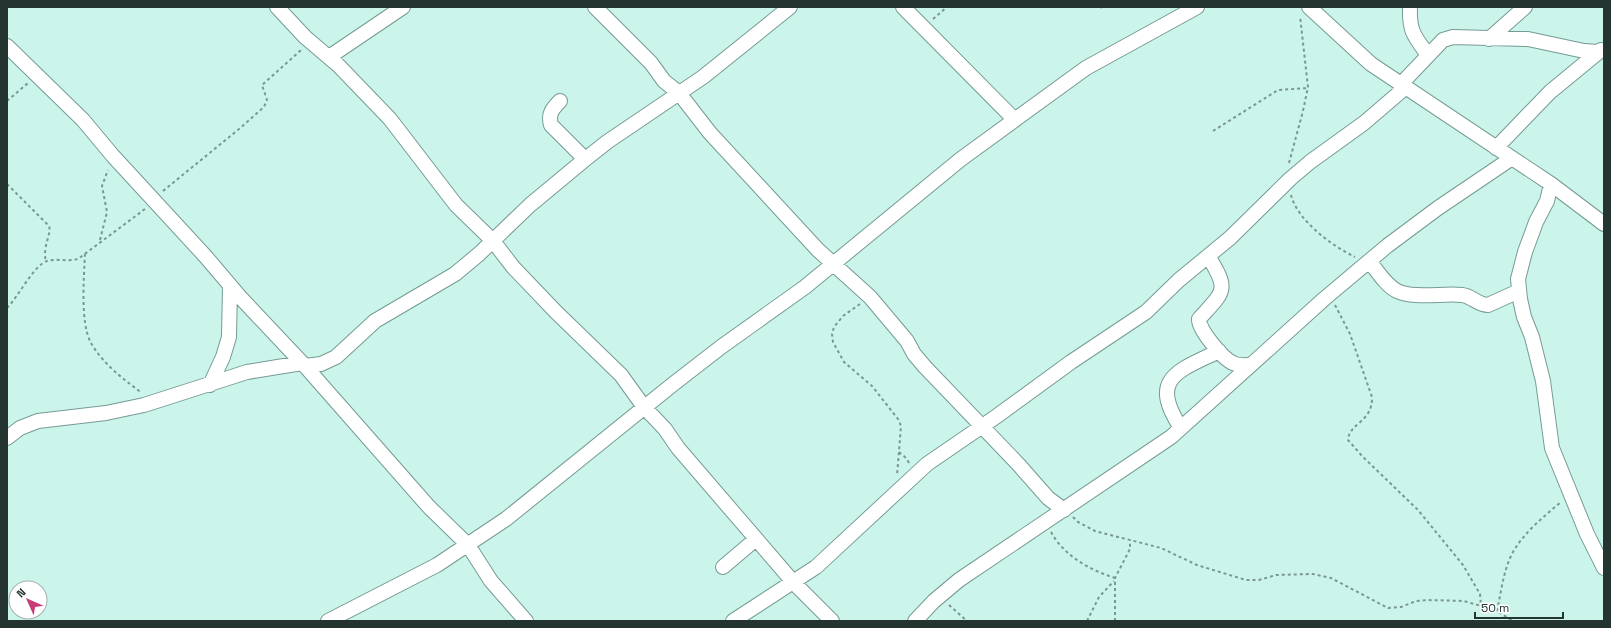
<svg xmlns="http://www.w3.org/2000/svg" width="1611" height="628" font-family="'Space Grotesk',sans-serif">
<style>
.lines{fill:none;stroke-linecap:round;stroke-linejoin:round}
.minor-casing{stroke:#759b94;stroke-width:16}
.path{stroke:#7a9791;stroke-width:2;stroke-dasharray:3 3;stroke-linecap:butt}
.minor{stroke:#fff;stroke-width:14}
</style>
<rect width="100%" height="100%" fill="#cbf4eb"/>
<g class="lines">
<g class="minor-casing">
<path id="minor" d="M277,7L305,37L339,66L390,119L456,205L493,241L513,267L556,312L621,375L644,407L665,429L678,448L794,583L832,621
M595,7L651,63L664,81L679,93L710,133L818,250L870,297L907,341L914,354L925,367L1019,465L1048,498L1064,510
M903,7L1015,120
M1309,7L1371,64L1551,184L1604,224
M1410,7C1409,31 1414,36 1428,55
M1489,39L1525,7
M7,46L83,120L113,156L206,257L240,297L305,366L429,507L468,545L491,581L526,621
M329,57L403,7
M1401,84L1443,40L1453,37L1528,39L1584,51L1598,52
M560,101C552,109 548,114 551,125L585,159
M1496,148L1550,92L1601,50
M1551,184L1547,201L1536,222L1525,252L1518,279L1520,299L1524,317L1532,337L1543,381L1552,448L1587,534L1604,568
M1208,256C1230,291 1224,291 1199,319C1198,329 1223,359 1233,363C1238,366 1245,365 1251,365
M1369,261C1377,270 1385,285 1397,291C1414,299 1443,293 1462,295C1472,296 1478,305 1488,305L1519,291
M305,366L321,364L336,357L375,321L455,274L479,254L530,205L583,161L607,142L703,77L790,7
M210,385L223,357L229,337L230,286
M1181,428C1148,378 1178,371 1219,351
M7,438L20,428L38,421L106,413L144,405L247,372L302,363
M723,567L756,539
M328,621L437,565L506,519L672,385L721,347L805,287L961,159L1086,68L1197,7
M733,621L816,567L927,464L997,416L1071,362L1146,312L1179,280L1230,238L1290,179L1310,162L1364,123L1406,87
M915,621L934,601L959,580L1171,437L1324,299L1387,246L1438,208L1512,158"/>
</g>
<path class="path" d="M1101,7L1102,8
M933,19L947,7
M7,101L28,83
M1213,131L1278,90L1308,88
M1289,163L1303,111L1308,87L1300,16
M7,184L49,226C52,234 42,246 46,262
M163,191L239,129L264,107L267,100L262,85L301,50
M1291,195C1297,220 1332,246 1355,257
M100,240L107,212L102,186L108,170
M85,254C84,277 80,323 91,343C103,364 123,379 142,393
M860,304L843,316L834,327L832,334L833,342L844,362L872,386L898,419L901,426L897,476
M1335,305L1350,334L1372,397C1373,422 1349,423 1348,440L1362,456L1418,510L1463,565L1480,594L1481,606
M7,308C19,296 33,266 47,261C57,258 67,262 78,259L145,209
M899,452L905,457L910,464
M1073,517L1078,522L1095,531L1161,548L1197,565L1246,580H1259L1276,575L1313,574L1331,578L1388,608L1401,607L1416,601L1427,600L1464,601L1495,610L1513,621
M1051,532C1064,556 1090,570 1115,578
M949,605L967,621
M1497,611C1501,593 1503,573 1511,556C1521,535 1543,517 1561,502
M1087,621L1099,597L1114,581
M1115,621V578L1130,549V540"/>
<use href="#minor" class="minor"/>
</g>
<rect width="1611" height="628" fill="none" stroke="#243431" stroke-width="16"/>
<g transform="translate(28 600) rotate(315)"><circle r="19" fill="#ffffff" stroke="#a7aead"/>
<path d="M0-3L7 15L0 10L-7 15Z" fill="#c73d75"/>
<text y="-6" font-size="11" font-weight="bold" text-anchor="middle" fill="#243431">N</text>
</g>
<path d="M1475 612v6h88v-6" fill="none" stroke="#243431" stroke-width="2"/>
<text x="1481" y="612" font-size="12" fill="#243431" stroke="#ffffff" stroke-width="3" paint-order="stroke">50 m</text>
</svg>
